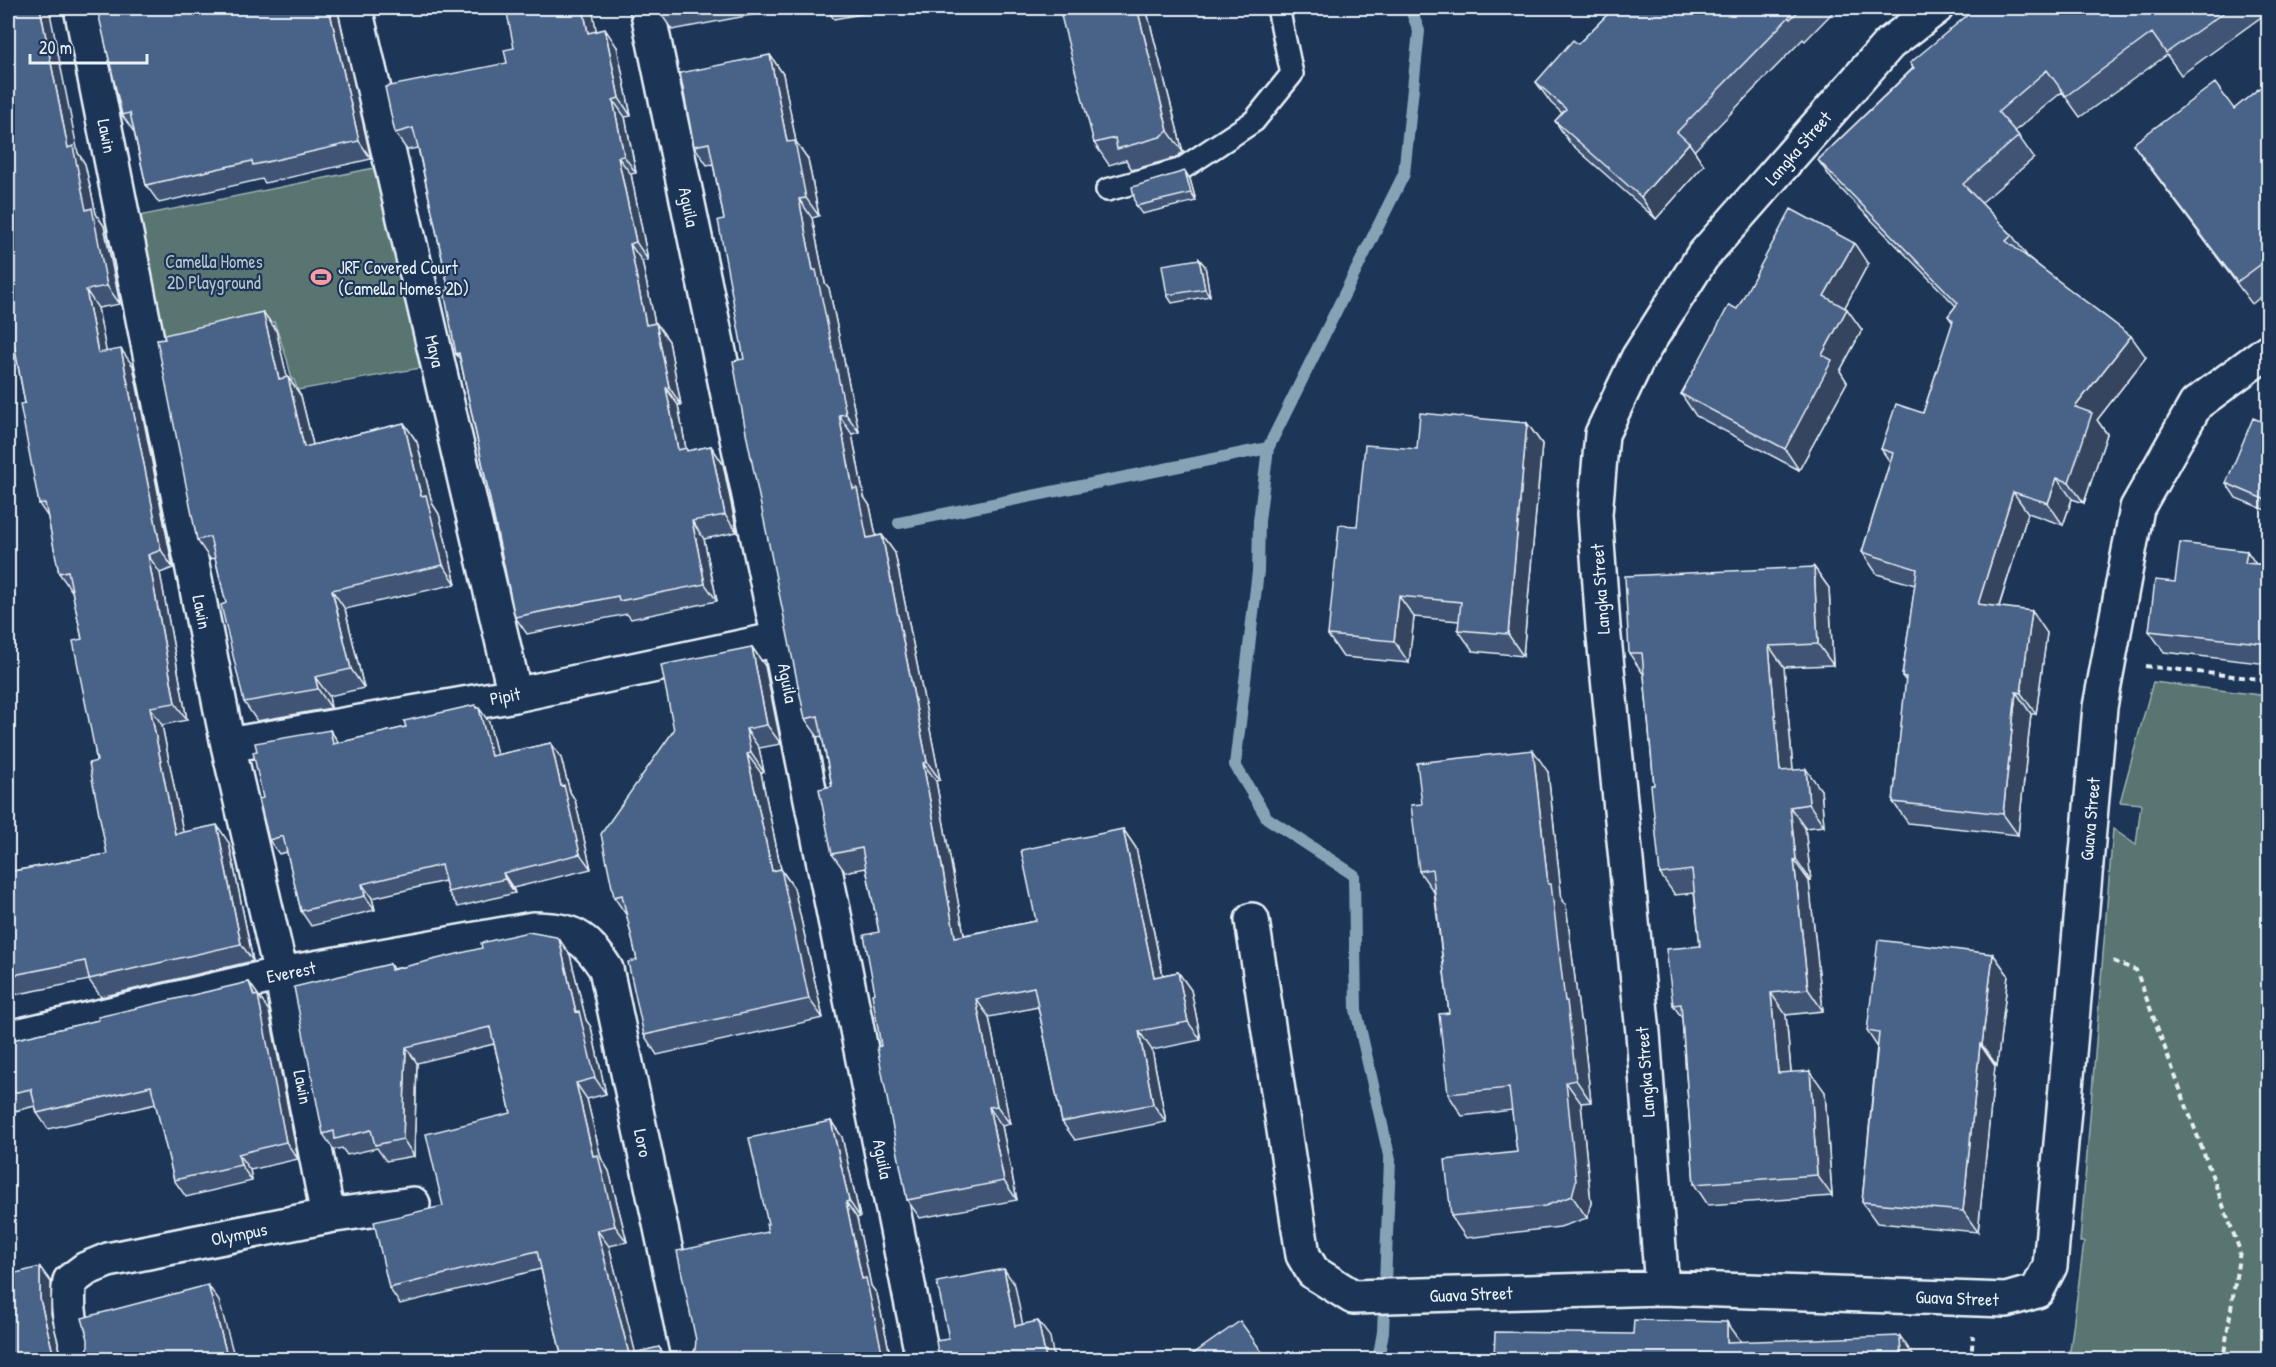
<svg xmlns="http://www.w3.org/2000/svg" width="2276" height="1367" font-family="'Patrick Hand',sans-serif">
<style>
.green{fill:#587471;stroke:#a0b2b4;stroke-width:1.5}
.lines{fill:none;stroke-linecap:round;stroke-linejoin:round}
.stream{stroke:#86a3b6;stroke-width:12}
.lane-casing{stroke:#e8f1f8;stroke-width:26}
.street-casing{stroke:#e8f1f8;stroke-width:38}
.path{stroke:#e8f1f8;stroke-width:4;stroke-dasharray:6 4.5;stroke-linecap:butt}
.lane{stroke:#1d3557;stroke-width:21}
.street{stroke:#1d3557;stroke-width:33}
.wall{fill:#405475;stroke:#e8f1f8;stroke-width:1.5}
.shaded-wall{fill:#34455f;stroke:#e8f1f8;stroke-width:1.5}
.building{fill:#4a6288;stroke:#e8f1f8;stroke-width:1.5}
.labels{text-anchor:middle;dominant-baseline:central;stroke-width:4.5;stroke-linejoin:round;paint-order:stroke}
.street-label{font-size:18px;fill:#e8f1f8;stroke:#1d3557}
.park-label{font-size:18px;fill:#b6c5c9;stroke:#1d3557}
.poi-label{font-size:18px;fill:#e8f1f8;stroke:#1d3557;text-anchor:start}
</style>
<rect width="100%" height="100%" fill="#1d3557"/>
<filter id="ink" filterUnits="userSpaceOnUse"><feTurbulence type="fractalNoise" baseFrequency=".0167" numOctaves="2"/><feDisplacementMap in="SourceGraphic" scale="12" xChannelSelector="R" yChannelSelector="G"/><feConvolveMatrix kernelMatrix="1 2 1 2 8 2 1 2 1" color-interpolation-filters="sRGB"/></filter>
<g filter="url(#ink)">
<path class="green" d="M379,167L426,367L298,390L294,380H292L287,359L274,322L164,350L134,217Z
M2153,682L2268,696V985L2262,994L2268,1008L2267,1359H2069L2084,1242H2080L2113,829L2136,845L2141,804L2120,802Z"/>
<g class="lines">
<path class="stream" d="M899,523L1268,448
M1378,1360L1383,1332L1390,1160L1356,1010L1354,875L1267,818L1235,765L1258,571L1259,521L1268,448L1404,174L1419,31L1410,8"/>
<g class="lane-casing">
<path id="lane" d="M1107,190L1180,170L1254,121L1292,74L1278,8"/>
</g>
<g class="street-casing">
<path id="street" d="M81,8L228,745L281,974L328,1216
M355,8L515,695
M647,8L779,639L923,1360
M228,745L515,695L779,639
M1252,920L1303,1255L1313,1272L1353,1297L1662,1288L2006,1300L2037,1291L2050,1266L2100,707L2137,508L2196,404L2268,351
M8,1038L281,974L533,929C573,930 584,935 606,969L689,1360
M1662,1288L1643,1033L1603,627L1595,514L1602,434L1638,358L1702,257L1889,44L1936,8
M81,1360C73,1331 65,1311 70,1281L86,1269L108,1260L328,1216L413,1204"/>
</g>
<path class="path" d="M2145,666L2268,680
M2113,961L2136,970L2240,1251L2223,1360
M1971,1360L1973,1336"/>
<use href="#lane" class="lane"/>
<use href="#street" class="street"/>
</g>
<path class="wall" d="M8,8L78,153L85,164L96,214L104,226L120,304L98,308L106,352L133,366L173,568L160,573L187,720L162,725L183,833L229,843L253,961L101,997L89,980L8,996V872L107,854L82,639L72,590H71L59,573L48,517L39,504L25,403L10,325L8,326Z
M337,8L371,159L265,183L262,179L159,203L146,185L134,132L122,115Z
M592,8L596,31L617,47L631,116L625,117L636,173L631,174L648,260L642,261L655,324L656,323L669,341L681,405H678L686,449L688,451L711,446L723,464L737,532L704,539L717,601L631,619L627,614L527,634L515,617L460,359L456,354L449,290L418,148L407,150L395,133L507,63L514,48Z
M657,8H771L772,11L672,30Z
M826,8H894L834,19Z
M1146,8L1183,152L1175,158L1132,170L1126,160L1109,165L1094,143Z
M1614,8H1837L1805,41L1803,39L1694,151L1704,165L1656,219L1570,143L1555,121L1562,113L1551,103L1536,82L1578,44Z
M1987,8H2268V12L2181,75L2167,55L2080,117L2062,92L2015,131L2034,158L1981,203L2012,235L2027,256L2146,357L2097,420L2107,434L2084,503L2072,499L2063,525L2028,513L1999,607L2047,633L2036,714H2031L2018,835L1908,823L1893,802L1906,681L1902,676L1915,585L1877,574L1862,552L1890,462L1881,449L1923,413L1953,323L1948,316L1956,306L1833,181L1818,160L1913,68L1910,63Z
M770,55L783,74L796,142L808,159L819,216L812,218L825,283L829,288L859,432L852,434L864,497L870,506L876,536L882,535L895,553L940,780L936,781L964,935L1036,921L1123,829L1136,848L1163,975L1178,972L1191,990L1201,1040L1152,1050L1166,1122L1075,1140L1062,1122L1038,1007L989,1017L1010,1124L1002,1126L1017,1200L920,1218L907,1200L881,1046L875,993L879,932L866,868L845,872L832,854V786L822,736L818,737L805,719L744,359L724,219L713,164L707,165L694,146Z
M2268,81V291L2252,304L2148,165L2133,144L2234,109Z
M1190,179L1196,201L1142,214L1136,206Z
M1199,259L1205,266L1210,296L1172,303L1167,295Z
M1868,264L1845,307L1862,330L1840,371L1847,382L1799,470L1696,416L1681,394L1737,309Z
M263,312L276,330L287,377H288L301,396L313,445L404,423L417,442L432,503L439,514L456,584L345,609L364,688L329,696L331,708L257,721L244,702L226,603L215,558L210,559L197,540L165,339Z
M1527,423L1542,444L1523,656L1473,651L1458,630L1459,621L1414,617L1409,663L1343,657L1328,635L1357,526L1417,449Z
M2268,424V511L2236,498L2226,483Z
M2256,564L2268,565V664L2164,652L2149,631L2175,582Z
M1814,567L1829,588L1833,665L1784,667L1793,770L1821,790L1824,826L1805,828L1811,881H1809L1823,1011L1786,1015L1791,1072L1825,1092L1832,1196L1708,1205L1694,1184L1682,1018L1673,1005L1700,946L1694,893L1675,895L1660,874L1654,785L1644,675L1629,653Z
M752,647L765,666L781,744L759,748L764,772L761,773L781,869L794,888L823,1018L657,1055L644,1035L637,960L627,916L614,897Z
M477,708L489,722L497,755L551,743L561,758L570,792L575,800L591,869L513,888L515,893L458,907L448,892L445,881L372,898L375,910L311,926L301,911L287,852L279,854L269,840L263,798L330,730L339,743L406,727Z
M1548,772L1562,901L1566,905L1580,1020L1582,1022L1591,1102L1581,1103L1591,1203L1587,1218L1560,1227L1466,1238L1451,1216L1517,1152L1512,1110L1462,1116L1448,1094L1449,1013L1434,892L1419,871L1422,804Z
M559,939L570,955L586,1020L591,1027L606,1094L587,1099L601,1158L609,1171L627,1242L609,1246L635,1353L659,1347L668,1359L562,1358L541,1269L400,1304L389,1288L443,1206L511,1113L494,1044L417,1063L414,1156L386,1161L377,1148L347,1155L342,1148L334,1150L323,1134L390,964L393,969Z
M1993,954L2008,975L1997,1066H1995L1978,1232L1877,1223L1862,1202L1877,1046L1867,1031Z
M249,982L269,1011L298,1159L250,1170L252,1181L186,1197L174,1180L156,1104L48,1129L37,1113L35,1106L8,1113V1041L99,1020Z
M831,1121L842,1137L860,1217L857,1218L871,1286L877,1294L891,1359H687L690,1358L695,1350L768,1232V1224Z"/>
<path class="shaded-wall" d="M40,8H49L78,153L85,164L96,214L104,226L120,304L107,286L68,148Z
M329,8H337L371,159L359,141Z
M583,8H592L600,50L588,33Z
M1137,8H1146L1183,152L1168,131Z
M605,29L617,47L631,116L619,98Z
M770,55L783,74L796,142L808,159L819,216L806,198L787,142Z
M613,100L625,117L636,173L624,156Z
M1689,143L1704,165L1656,219L1641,197Z
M618,157L631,174L648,260L636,242Z
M1185,171L1190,179L1196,201L1191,193Z
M799,199L812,218L825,283L829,288L859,432L846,414L813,270Z
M1854,243L1868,264L1839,318L1824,296Z
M630,244L642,261L659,343L646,325Z
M1199,259L1205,266L1210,296L1205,289Z
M86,290L98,308L110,371L98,353Z
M1847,309L1862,330L1840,371L1847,382L1799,470L1785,449L1822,355Z
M263,312L276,330L292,398L279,379Z
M656,323L669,341L681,405L669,387Z
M2131,336L2146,357L2097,420L2107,434L2084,503L2069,482L2075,407Z
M121,349L133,366L173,568L161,550Z
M288,377L301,396L318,465L304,447Z
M666,388L678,405L686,449L698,466L678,450Z
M839,415L852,434L864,497L870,506L880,556L867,538L853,489Z
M404,423L417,442L432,503L439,514L456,584L443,565L421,496Z
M1527,423L1542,444L1523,656L1508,634Z
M711,446L723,464L737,532L725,515Z
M2057,478L2072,499L2063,525L2048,503Z
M2013,492L2028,513L1993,625L1978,604Z
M692,521L704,539L717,601L705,584Z
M882,535L895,553L940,780L927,762Z
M2247,551L2262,573L2245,563Z
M148,555L160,573L187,720L175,703Z
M1814,567L1829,588L1833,665L1818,644Z
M332,590L345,609L364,688L351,669Z
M1399,596L1414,617L1409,663L1394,641Z
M2032,611L2047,633L2036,714L2021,693Z
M1769,646L1784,667L1795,793L1780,771Z
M752,647L765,666L781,744L767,725Z
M315,677L329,696L331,708L318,689Z
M2016,692L2031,714L2018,835L2003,814Z
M475,705L480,713L479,708L489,722L501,771L491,756Z
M150,707L162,725L187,852L175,834Z
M746,729L759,748L764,772L751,753Z
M330,730L340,745L333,744Z
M551,743L561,758L570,792L575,800L591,869L580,854L561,786Z
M1533,750L1548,772L1562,901L1566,905L1580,1020L1582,1022L1591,1102L1576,1080L1548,884Z
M747,754L761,773L781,870L794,888L823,1018L809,999L772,871Z
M923,763L936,781L968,956L955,937Z
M1806,769L1821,790L1824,826L1809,804Z
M1790,807L1805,828L1811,881L1796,859Z
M217,825L229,843L253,961L241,944Z
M1123,829L1136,848L1167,995L1154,977Z
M1794,860L1809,881L1823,1011L1808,989Z
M503,873L513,888L515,893L505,879Z
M362,884L372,898L375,910L365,896Z
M559,939L570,955L586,1020L591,1027L606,1094L595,1078L576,1012Z
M1993,954L2008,975L1997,1066L1982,1045Z
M1178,972L1191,990L1201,1040L1188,1022Z
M249,982L269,1011L298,1159L286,1142L254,996Z
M1771,993L1786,1015L1793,1095L1778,1073Z
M976,999L989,1017L1010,1124L997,1106Z
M1139,1031L1152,1050L1166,1122L1153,1104Z
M1980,1044L1995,1066L1978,1232L1963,1211Z
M406,1047L417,1063L414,1156L403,1139Z
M1810,1071L1825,1092L1832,1196L1817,1175Z
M1566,1082L1581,1103L1591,1203L1587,1218L1572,1196Z
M576,1083L587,1099L601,1158L609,1171L627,1242L615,1226L593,1156Z
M989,1107L1002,1126L1017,1200L1004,1181Z
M831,1121L842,1137L860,1217L849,1201Z
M238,1154L250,1170L252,1181L241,1165Z
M846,1202L857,1218L871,1286L877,1294L891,1359H887L882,1352L862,1279Z
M597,1230L609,1246L637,1359L629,1354Z
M40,1267L51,1282V1314L62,1359H58L52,1349L40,1299Z
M1004,1269L1015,1285L1026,1342L1015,1326Z
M208,1285L219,1301L235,1359H228Z
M1038,1321L1050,1337L1054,1359H1046Z
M1727,1322L1742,1343L1727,1342Z
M1900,1336L1915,1358V1359H1901Z"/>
<path class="building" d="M8,8H40L68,148L73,146L86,210L92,208L107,286L86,290L98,353L121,349L161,550L148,555L175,703L150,707L175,834L217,825L241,944L89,979L85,961L8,976V872L107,854L89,763L97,761L73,641L82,639L68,571L59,573L45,503L39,504L20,404L25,403L8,311Z
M97,8H329L359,141L253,165L252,161L146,185L130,113L122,115Z
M506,8H583L588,33L605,29L619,98L613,100L624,156L618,157L636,242L630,244L646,325L656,323L669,387L666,388L678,450L686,448L687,451L711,446L725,515L692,521L705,584L619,601L618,596L515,617L459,353L456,354L444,291L449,290L419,151L413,128L395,133L385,87L507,63L504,50L514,48Z
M1059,8H1137L1168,131L1160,137L1117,149L1115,138L1094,143Z
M1614,8H1802L1790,19L1789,17L1677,132L1689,143L1641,197L1555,121L1566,109L1536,82L1573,40L1578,44Z
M1976,8H1977L1981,12L1987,8H2230L2166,53L2152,33L2066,96L2047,70L1998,112L2019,136L1963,184L2012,235L2006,241L2131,336L2075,407L2092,413L2069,482L2057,478L2048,503L2013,492L1978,604L2032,611L2021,693L2016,692L2003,814L1893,802L1906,677L1902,676L1917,569L1862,552L1893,453L1881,449L1896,404L1923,413L1953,321L1948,316L1958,303L1818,160L1914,68L1910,63Z
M770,55L787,142L795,141L806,198L799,199L813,270H816L846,414L839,415L853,489L857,488L867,538L882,535L927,762L923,763L955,937L1036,921L1021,850L1123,829L1154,977L1178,972L1188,1022L1139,1031L1153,1104L1062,1122L1034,987L976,999L997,1106L989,1107L1004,1181L907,1200L877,1047L881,1046L872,994L875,993L864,935L879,932L862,848L832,854L819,789L832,786L818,716L805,719L747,438L733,361L744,359L718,220L724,219L709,143L694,146L680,73Z
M2268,81V259L2237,282L2133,144L2215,83L2234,109Z
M1185,171L1191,193L1136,206L1132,187Z
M1791,209L1854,243L1824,296L1847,309L1822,355L1832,360L1785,449L1681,394L1729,305L1737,309Z
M1199,259L1205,289L1167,295L1162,265Z
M263,312L279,379L288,377L304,447L404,423L421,496L426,495L443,565L332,590L351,669L315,677L318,689L244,702L221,605L226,603L210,537L197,540L157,340L165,339L164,335Z
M1420,413L1527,423L1508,634L1458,630L1461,602L1399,596L1394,641L1328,635L1339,525L1357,526L1365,445L1417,449Z
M2253,418L2268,424V501L2226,483Z
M2180,543L2247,551L2245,563L2268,565V644L2149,631L2155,580L2175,582Z
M1814,567L1818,644L1769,646L1780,771L1806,769L1809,804L1790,807L1796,859L1794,860L1808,989L1771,993L1778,1073L1810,1071L1817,1175L1694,1184L1681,1004L1673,1005L1666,949L1700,946L1692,870L1660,874L1651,785H1654L1642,653H1629L1625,576Z
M752,647L767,725L746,729L751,753L747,754L772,871L781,869L809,999L644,1035L628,962L637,960L622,895L614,897L601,834L674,730L661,665Z
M475,705L476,708H479L491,756L551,743L561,786L564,785L580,854L503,873L505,879L448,892L441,865L362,884L365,896L301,911L283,836L269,840L259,799L263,798L253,752L257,751L255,743L330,730L333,744L406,727L404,721Z
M1533,750L1548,884H1551L1565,1001H1567L1576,1080L1566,1082L1576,1181L1572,1196L1545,1206L1451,1216L1445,1160L1517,1152L1509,1088L1448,1094L1439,1014L1449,1013L1432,869L1419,871L1411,805L1422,804L1417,763Z
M528,932L556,937L559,939L576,1012L579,1011L595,1078L576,1083L593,1156L598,1155L615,1226L597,1230L629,1354L659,1347L664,1357L668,1359H554L562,1358L537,1251L389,1288L374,1222L443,1206L426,1134L511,1113L490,1027L406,1047L403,1139L375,1145L371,1130L335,1139L334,1131L323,1134L294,987L390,964L391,970L482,948L481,943Z
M1878,940L1993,954L1982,1045L1980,1044L1963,1211L1862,1202L1879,1033L1867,1031Z
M249,982L254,996L258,995L286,1142L238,1154L241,1165L174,1180L151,1086L37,1113L31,1089L8,1094V1041L99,1020L98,1017Z
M831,1121L849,1201L846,1202L862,1279L866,1278L882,1352L864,1356L865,1359H687L690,1358L695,1350L696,1340L677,1251L768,1232L766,1224H768L749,1138Z
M40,1267V1299L52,1349L57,1358L60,1359H8V1275Z
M1004,1269L1015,1326L1038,1321L1046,1359H939L936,1341L949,1339L937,1282Z
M208,1285L228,1359H80L83,1358L88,1348V1339L82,1318Z
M1634,1320L1727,1322V1342L1900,1336L1901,1359H1494L1495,1332L1633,1334Z
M1240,1321L1267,1359H1186Z"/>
</g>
<defs>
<g id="stadium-bare" transform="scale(1.62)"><path d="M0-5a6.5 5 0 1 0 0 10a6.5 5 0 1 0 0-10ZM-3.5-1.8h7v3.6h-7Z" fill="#ff9aa2" stroke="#1d3557" stroke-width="2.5" paint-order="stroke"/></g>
</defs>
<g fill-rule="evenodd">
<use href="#stadium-bare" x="321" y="277"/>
</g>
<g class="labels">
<g class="street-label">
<text transform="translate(107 136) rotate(79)">Lawin</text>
<text transform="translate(1798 148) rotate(-49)">Langka Street</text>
<text transform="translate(689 207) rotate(78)">Aguila</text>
<text transform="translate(435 351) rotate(77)">Maya</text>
<text transform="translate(1600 589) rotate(-94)">Langka Street</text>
<text transform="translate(202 612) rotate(79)">Lawin</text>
<text transform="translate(788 683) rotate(79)">Aguila</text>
<text transform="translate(505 696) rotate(-11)">Pipit</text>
<text transform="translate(2090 819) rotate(-85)">Guava Street</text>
<text transform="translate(291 972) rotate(-11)">Everest</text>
<text transform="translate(1645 1072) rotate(-94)">Langka Street</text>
<text transform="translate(303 1087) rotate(79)">Lawin</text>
<text transform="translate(643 1143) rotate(78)">Loro</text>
<text transform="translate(883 1159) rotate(79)">Aguila</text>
<text transform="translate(239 1234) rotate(-11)">Olympus</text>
<text transform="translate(1471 1294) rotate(-2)">Guava Street</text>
<text transform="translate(1957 1298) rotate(2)">Guava Street</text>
</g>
<g class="park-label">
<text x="214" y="261">Camella Homes<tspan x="214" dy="21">2D Playground</tspan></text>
</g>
<g class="poi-label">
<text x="338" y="267">JRF Covered Court<tspan x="338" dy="21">(Camella Homes 2D)</tspan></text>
</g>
</g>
<rect width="2276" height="1367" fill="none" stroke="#1d3557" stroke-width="30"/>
<rect x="15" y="15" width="2246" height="1337" fill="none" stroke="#e8f1f8" stroke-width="2" filter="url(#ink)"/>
<path d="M30 54v9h117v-9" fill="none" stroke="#e8f1f8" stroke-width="3"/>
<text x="39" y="54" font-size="18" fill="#e8f1f8" stroke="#1d3557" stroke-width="4.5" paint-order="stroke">20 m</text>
</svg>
